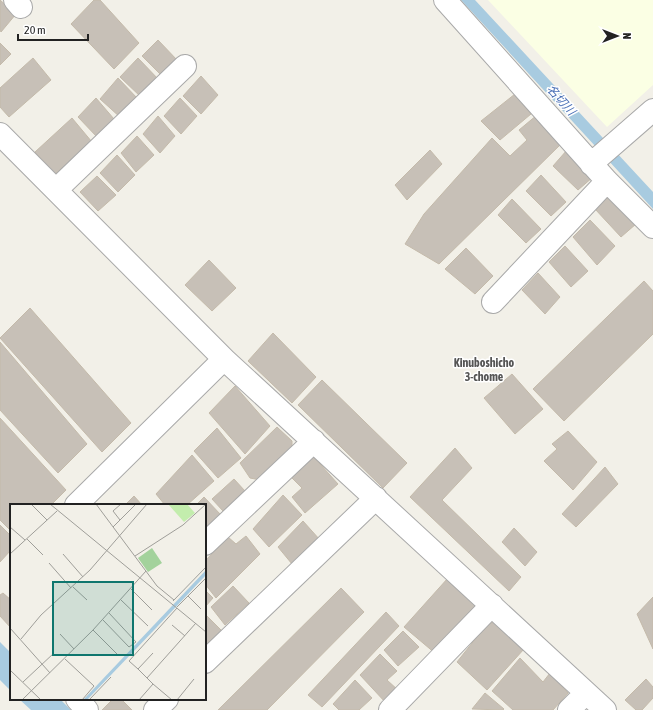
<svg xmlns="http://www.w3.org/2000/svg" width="653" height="710" font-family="'Asap Condensed','Noto Sans JP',sans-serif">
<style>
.education{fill:#fbffe4}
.water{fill:#a8cbe0}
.building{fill:#c7c0b7;stroke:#c4baaa}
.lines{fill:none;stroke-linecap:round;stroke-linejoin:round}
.minor-casing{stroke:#a9a9a9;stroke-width:24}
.minor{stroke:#fff;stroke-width:22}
.labels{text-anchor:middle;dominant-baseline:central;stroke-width:3;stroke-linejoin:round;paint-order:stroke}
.water-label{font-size:12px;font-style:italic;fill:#496fb6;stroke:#fff}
.neighbourhood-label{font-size:12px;font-weight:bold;fill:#555;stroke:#fff}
.inset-road{fill:none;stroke:#9f9e99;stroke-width:1}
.view{fill:#0f766e;fill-opacity:0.15;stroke:#0f766e;stroke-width:2}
.inset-edge{fill:none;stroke:#222;stroke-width:2}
</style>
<rect width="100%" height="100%" fill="#f2f0e8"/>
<path class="education" d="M488,0H653V85L607,127Z"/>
<path class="water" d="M461,0H475L653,192V209Z
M0,642L11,653V691L0,680Z
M19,699H60L71,710H31Z"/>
<path class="building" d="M0,0L16,14L1,32L0,30Z
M94,0H100L139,43L114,69L71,24Z
M158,40L178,61L162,76L142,56Z
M0,43L11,54L0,65Z
M33,58L51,80L9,117L0,107V88Z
M138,58L160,81L143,99L120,77Z
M201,76L218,95L201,114L183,96Z
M118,78L138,99L121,118L100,99Z
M515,94L531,114L500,140L481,121Z
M96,98L114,119L97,137L78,117Z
M180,98L197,116L181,134L164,116Z
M537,115L561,144L439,264L405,244L424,214L492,138L510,156L527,140L519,130Z
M158,116L175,136L160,153L143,134Z
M72,118L92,142L55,174L35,152Z
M137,136L154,155L136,172L121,153Z
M430,150L442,164L407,200L395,185Z
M567,150L593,177L578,190L553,166Z
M117,155L135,175L118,192L100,173Z
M541,175L566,202L551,216L526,191Z
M97,176L116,195L98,211L80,192Z
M610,194L636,224L621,237L595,209Z
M512,199L541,229L526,243L498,215Z
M590,220L615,246L597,265L573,237Z
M565,246L588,271L571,287L549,262Z
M466,248L493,276L475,294L445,269Z
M209,260L236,288L212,311L185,285Z
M538,273L560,297L545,314L522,290Z
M644,281L653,291V334L564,421L533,389Z
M30,308L131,423L102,452L0,338Z
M273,333L316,377L292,403L248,361Z
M0,342L87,444L58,473L0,410Z
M512,374L543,409L515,434L484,398Z
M322,380L407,463L383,488L298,405Z
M235,386L270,426L245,454L209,413Z
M0,418L66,490L51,505H11V531L0,520Z
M277,427L292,441V449L260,480L250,478L240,463Z
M217,428L241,458L218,478L194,451Z
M568,431L597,462L573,490L544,461L557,449L552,444Z
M455,448L472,468L442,500L521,577L509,591L410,497Z
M192,455L214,481L187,505H165L156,494Z
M312,455L338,484L305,513L292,497L302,488L291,477Z
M605,467L618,484L576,527L562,514Z
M234,479L245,491L223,511L212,499Z
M283,495L302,515L269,547L253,529Z
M134,496L142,505H125Z
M204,497L221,515L206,530L205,505H196Z
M303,521L320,540L292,564L278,547Z
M0,525L11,536V550L0,562Z
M514,528L537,552L525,566L502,542Z
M246,536L260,554L216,598L205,584V561L228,537L236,544Z
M448,578L482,609L436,654L404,627Z
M233,586L249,603L225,625L211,607Z
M341,588L364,612L267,710H218Z
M205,590L213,598L205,607Z
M3,593L11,600V628L0,616V595Z
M653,597V649L637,614Z
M386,612L399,626L322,707L308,695Z
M205,614L223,632L205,654Z
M503,622L524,649L487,690L457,662L488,623Z
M403,631L419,647L398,666L384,650Z
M380,654L397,671L387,680L399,691L386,703L360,675Z
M520,658L543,682L550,673L568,693L553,710H513L492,691Z
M646,679L653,687V698L642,710H636L625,700Z
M355,680L372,698L359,710H339L333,704Z
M485,693L504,709L503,710L472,709Z
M113,699H121L132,710H102Z"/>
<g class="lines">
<g class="minor-casing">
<path id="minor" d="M15,0L21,7
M445,0L607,181L653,227
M0,134L224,359L605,710
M591,164L653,110
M56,190L185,66
M493,302L607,181
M76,505L224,359
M205,544L314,441
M205,662L376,498
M77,699L87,710
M155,710L167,699
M390,710L492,605
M569,710L586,693"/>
</g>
<use href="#minor" class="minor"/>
</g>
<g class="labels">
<g class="water-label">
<text transform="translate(561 100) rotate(48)">名切川</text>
</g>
<g class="neighbourhood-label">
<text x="484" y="363">Kinuboshicho<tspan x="484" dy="14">3-chome</tspan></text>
</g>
</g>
<g transform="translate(10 504)">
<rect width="196" height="196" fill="#f2f0e8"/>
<path d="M158,0H177L185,9L174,18Z" fill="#c3edad"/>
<path d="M142,44L152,59L138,68L128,54Z" fill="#a3d29c"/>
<path d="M196,66V71L146,124L77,196H73Z" fill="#a8cbe0"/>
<path class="inset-road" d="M21,0L37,16M40,0L196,128M86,0L147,82L164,96M110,16L103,7L111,0M0,23L15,36M103,23L126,0M17,35L33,51M0,50L47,7M53,50L73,73M125,52L173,21L196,0M39,59L61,84M63,83L77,96M121,85L142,106M178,92L191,105M111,96L138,122M163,97L196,63M167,103L196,74M93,116L119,143L126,138L99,109M162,121L175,132M0,124L40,169M83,126L107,150M50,130L64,145M11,135L31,111L80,66L137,0M55,155L84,182L72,196M128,165L119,157L167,104M0,166L31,196M137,174L128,165L143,149M13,178L44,149M143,180L162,196M12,196L83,126L136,67M79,196L101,173M129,196L143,180L137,174L186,119M167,196L184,175"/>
<path class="view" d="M43,78H123V151H43Z"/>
<rect width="196" height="196" class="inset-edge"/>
</g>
<g transform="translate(617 36) rotate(90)" stroke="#ffffff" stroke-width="3" paint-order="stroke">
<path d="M0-3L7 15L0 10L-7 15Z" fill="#222222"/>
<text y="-6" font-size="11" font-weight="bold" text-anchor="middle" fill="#222222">N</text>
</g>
<path d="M18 34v6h70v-6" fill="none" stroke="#222222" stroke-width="2"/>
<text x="24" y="34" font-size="12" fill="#222222" stroke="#ffffff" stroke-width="3" paint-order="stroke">20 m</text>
</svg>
